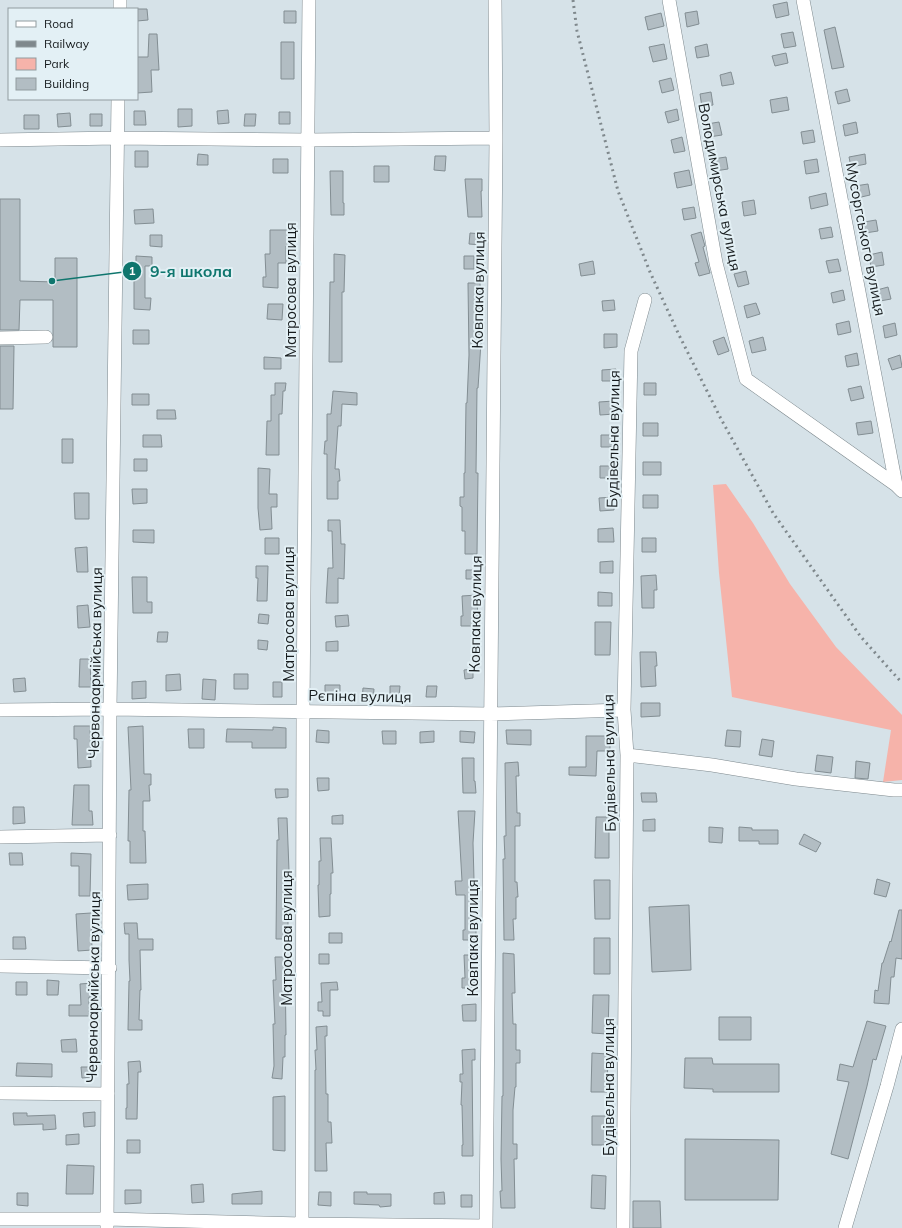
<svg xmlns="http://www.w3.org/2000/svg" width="902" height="1228" font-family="Mulish,sans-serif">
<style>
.green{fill:#f6b3aa}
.building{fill:#b2bdc3;stroke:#838e93}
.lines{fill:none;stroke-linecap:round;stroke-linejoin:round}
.minor-casing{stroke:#7d888d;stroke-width:14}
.minor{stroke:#fff;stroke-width:13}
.rail{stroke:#7f888c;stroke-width:3;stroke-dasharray:2 4;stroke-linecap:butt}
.labels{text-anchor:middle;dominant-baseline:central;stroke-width:4;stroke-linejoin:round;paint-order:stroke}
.street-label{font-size:15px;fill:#161b1d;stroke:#e3f0f5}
.leader{fill:none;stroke:#0f766e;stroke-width:1.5}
.callout-dot{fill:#0f766e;stroke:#e3f0f5;stroke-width:1.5}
.mark-label{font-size:12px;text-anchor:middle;font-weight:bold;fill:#fff}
.callout-label{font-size:16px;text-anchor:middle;font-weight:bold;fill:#0f766e;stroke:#e3f0f5;stroke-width:4;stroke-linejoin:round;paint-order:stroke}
</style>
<rect width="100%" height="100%" fill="#d6e2e8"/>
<path class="green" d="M726,484L753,523L790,584L836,647L902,715V780L883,782L891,730L732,697L719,573L713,485Z"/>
<path class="building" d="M787,2L789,15L776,18L773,5Z
M137,9H147L148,20L137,21Z
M284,11H296V23H284Z
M697,11L699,24L687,27L685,13Z
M661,13L664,26L648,30L645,17Z
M835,27L844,67L832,69L824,30Z
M793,32L796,46L784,48L781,34Z
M149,34H157L159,70H151L152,92L137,93V57H148Z
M281,42H294V79H281Z
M664,44L667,59L653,62L649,47Z
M707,44L709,56L697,58L695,47Z
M786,53L788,63L775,66L772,56Z
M731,72L734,84L722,86L720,75Z
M671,78L674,90L662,93L659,81Z
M847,89L850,101L838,104L835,92Z
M711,92L713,105L702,107L700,94Z
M787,97L789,110L772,113L770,100Z
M178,109H192V126L178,127Z
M677,109L679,120L668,123L665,112Z
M228,110L229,123L218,124L217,111Z
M134,111H145L146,125H134Z
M279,112H290V124H279Z
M70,113L71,126L58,127L57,114Z
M90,114H102V126H90Z
M245,114H256L255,126H244Z
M24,115H39V129H24Z
M719,122L722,135L709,137L707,124Z
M856,122L858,133L845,136L843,125Z
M813,130L815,142L803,144L801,132Z
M682,137L685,151L674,153L671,140Z
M135,151H148V167H135Z
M198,154L208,155V165H197Z
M865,154L866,164L851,167L849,157Z
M435,156H446L445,171L434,170Z
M726,157L728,169L715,171L713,159Z
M273,159H288V173H273Z
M817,159L819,172L806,174L804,161Z
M374,166H389V182H374Z
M689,170L692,185L677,188L674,173Z
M330,171H343V203H344V215H331Z
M465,179H482V191H481L482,217H468Z
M868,184L870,195L857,198L855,186Z
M826,193L828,205L811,209L809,197Z
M0,199H20V281L55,282V258H77V347H53V300H20L19,330H0Z
M754,200L756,214L744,216L742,202Z
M694,207L696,218L684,220L682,209Z
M153,209L154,223L135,224L134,210Z
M876,220L878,231L865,233L864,222Z
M831,227L833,237L821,239L819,229Z
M270,230H289V246H286V263H278V288L263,287V277H266L265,254H270Z
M701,232L705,246L703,247L710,273L699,276L695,263L699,262L691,235Z
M470,233L482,234V245L469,244Z
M150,235H162V247L150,246Z
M882,252L884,265L871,267L869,255Z
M334,254L345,255L344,292H342V362H329L330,282H334Z
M136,256L152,257V266H145V298H151L150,310L134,309V273H136Z
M464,256H474V269H464Z
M838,259L841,271L829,273L826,261Z
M593,261L595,274L581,276L579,264Z
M746,271L749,284L738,287L734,274Z
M468,283H480L481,317H479L481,342L478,388H477L476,473H478L477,554H465V531H462V507L460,506V497H464V473H465L466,403H467L469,355Z
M888,287L891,299L880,301L877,290Z
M843,290L845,300L833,303L831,293Z
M614,300L615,310L603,311L602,301Z
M756,303L760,314L747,318L744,306Z
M268,304H283L282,320L267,319Z
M849,321L851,332L838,335L836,324Z
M895,323L897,335L885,338L883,326Z
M133,330H149V344H133Z
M604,334H617V347L604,348Z
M724,337L729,351L718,355L713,341Z
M763,337L766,350L752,353L749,341Z
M0,346H14L13,409H0Z
M857,353L859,365L847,367L845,356Z
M900,355L902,367L892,370L888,359Z
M264,357L281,358V369H264Z
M616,369V381H602V370Z
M275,383H286L285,391H283L282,414H279V455H266L267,421H271V395H275Z
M644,383H656V395H644Z
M861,386L864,398L851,401L848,389Z
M333,391L357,393V405L342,404L341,426H338L335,469H339L340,481H338V499H327V454H324L325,441H327V414H331Z
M132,394H149V405H132Z
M614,401L615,414L600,415L599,402Z
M157,410H175L176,419H157Z
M871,421L873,433L858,435L856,423Z
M643,423H658V436H643Z
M143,435H161L162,447H143Z
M601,435H615V447H601Z
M62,439H73V463H62Z
M134,459H147V471H134Z
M643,462H661V475H643Z
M600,466H614V478H600Z
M258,468L270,469L269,494H277V507H271L272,529L260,530L258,508Z
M132,489H147V503L133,504Z
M74,493H89V519H75Z
M643,495H658V508H643Z
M614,497V510L600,511L599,498Z
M328,520H340L341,544H345L344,579L338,578V603H326L328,568H333L332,531H328Z
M613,528L614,542H598V529Z
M133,530H154V543L133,542Z
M265,538H279V554H265Z
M642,538H656V552H642Z
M87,547L88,572H77L75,548Z
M613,561V573H600V562Z
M256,566H268L267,601H257L258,578H256Z
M466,570H477V579H466Z
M656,575L657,590H654V608H642L641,576Z
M132,577H147V602H152V613H133Z
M598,592L612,593V606H598Z
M477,595L478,626H461V616H463L462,596Z
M88,605L90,627L78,628L77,606Z
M259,614L269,615L268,624L258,623Z
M348,615L349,626L336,627L335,616Z
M595,622H611L610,655H595Z
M158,632H168L167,642H157Z
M258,640L268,641L267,650L258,649Z
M338,641V651H326V642Z
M640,652H656L657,666H655L656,686L641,687Z
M80,659H90L91,687H79Z
M473,669V678L465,679L464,670Z
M180,674L181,690L166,691V675Z
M234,674H248V689H234Z
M25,678L26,691L14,692L13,679Z
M203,679L216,680L215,700L202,699Z
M146,681V698L132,699V682Z
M273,682H282V697H273Z
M325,685H340V696H325Z
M390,686H400L399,697H390Z
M427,686H437L436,697H426Z
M363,688L374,689L373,702L362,701Z
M641,703H660V716L641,717Z
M74,726H90L91,767L78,768L77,739H74Z
M143,726L144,774H151V785H149L150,801H143V831H145L146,863H130V841H128L129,790H131L128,727Z
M273,727L286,728V748H252V742H226L227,729L273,730Z
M188,729H204V748H189Z
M317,730L329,731V743L316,742Z
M506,730H531V745L507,744Z
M727,730L741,731L740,747L725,746Z
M382,731H396V744H383Z
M434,731V742L420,743V732Z
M460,731L475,732L474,743L460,742Z
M586,736H610V751H597L596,776L569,775V767H586Z
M762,739L774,741L772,757L759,755Z
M817,755L833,757L831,773L815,771Z
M462,758H474V781H475L476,793H463Z
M856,761L870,763L868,779L855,778Z
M518,762L519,776H516L517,813H520V826H515V882H517L518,897H516V919H513L514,940H504L503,859H505L504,836H506L505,763Z
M317,778H329V790L318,791Z
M74,785H89V811H92L93,825H72Z
M275,789H288V797L276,798Z
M641,793H656L657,802H642Z
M13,807H24L25,823L13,824Z
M458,811H475L473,843L474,880H478V894H476V940H463V930H465V895H456L455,881H462Z
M343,815V824H332V816Z
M596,817H609V858H595Z
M278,818H287L290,897H288V939H276L277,840H279Z
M655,819V831H643V820Z
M709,827L723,828L722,843L709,842Z
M739,827L752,828V830H778V844H759V841H739Z
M804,834L821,843L816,852L799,844Z
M320,838H331L333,873H331V894H330V916L319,917L318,885H319V861H321Z
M9,853H22L23,865H10Z
M71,853L91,854L90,896H79V866H71Z
M877,879L890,883L886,897L874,894Z
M594,880H610V919H595Z
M148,884V899L128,900L127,885Z
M689,905L691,970L652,972L649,907Z
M899,910H902V959L896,958L894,977H891L889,1004L874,1003L875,990L878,991L882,963H883L890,941L891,942Z
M91,913L92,950L78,951L76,914Z
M124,923H137L138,939H153V950H140L141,990H140L139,1020H142V1030H128L129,981H130L129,960V934H125Z
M329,933H342V943H329Z
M13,937H25L26,949H13Z
M594,938H610V974H594Z
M503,953L514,954L515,993H512L513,1024H516V1050H520V1063H516V1087H515L513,1110V1144H517V1159H514L515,1208H501L500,1191H502L501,1159L502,1096H503Z
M319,954H329V964H319Z
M464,955H476V966H474L475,988H462V978H465Z
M275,957H286V965H285L286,1035H285V1057H283L282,1079L272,1078L274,1066L273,1024H275L273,980H276Z
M47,980L59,981L58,995H47Z
M16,982H27V995H16Z
M337,982L338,990H330V1016H323V1011H318V1002H322L321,983Z
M92,983L93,997H89V1016H69V1005H81L80,984Z
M593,995H609L608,1034L592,1033Z
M476,1004V1021H463L462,1005Z
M719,1017H751V1040H719Z
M867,1021L886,1026L876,1060L873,1059L867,1086L848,1159L831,1154L849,1082L837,1080L840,1064L853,1067Z
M327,1026V1036H325L326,1094H328V1122H331L332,1143H326L327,1171H315V1070H316L315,1050H317L316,1027Z
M76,1039L77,1052H62L61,1040Z
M475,1049V1060H472L473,1156H462V1145H463L462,1105H461L462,1082H460V1074H463L462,1050Z
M592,1053L608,1054L607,1092H591Z
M685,1058H712L713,1064H779V1092H713V1089L684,1088Z
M140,1061L141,1072H138L137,1119H126V1108H127V1084H129L128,1062Z
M17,1063L52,1064V1077L16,1076Z
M81,1067H92V1077L82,1078Z
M285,1096V1151L273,1150V1097Z
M95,1112V1126L84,1127L83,1113Z
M13,1113H27V1116L55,1115L56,1129L43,1130V1124L14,1125Z
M592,1116H606V1145H592Z
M79,1134V1144L66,1145V1135Z
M685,1139L779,1140L778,1200H685Z
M127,1140H140V1153H127Z
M67,1165L94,1166L93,1194H66Z
M592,1175L606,1176L605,1209L591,1208Z
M203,1184L204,1202L192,1203L191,1185Z
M125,1190H141V1203L125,1204Z
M262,1191V1204H232V1194Z
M319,1192H331V1206L318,1205Z
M354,1192H367V1194H391V1206L380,1207L379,1205L354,1204Z
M444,1192L445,1204H434V1193Z
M17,1193H28V1206L17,1205Z
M461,1195H472V1207H461Z
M633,1201H660L661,1228H633Z"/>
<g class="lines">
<g class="minor-casing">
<path id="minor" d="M669,0L716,263L746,379L896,485L902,491
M803,0L896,485
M120,9V0
M0,140L117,138L308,140L496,138
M0,338L46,337
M0,710L110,709L490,714L624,710
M627,755L712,765L796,779L894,790H902
M0,837L110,835
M0,966L110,968
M0,1093L108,1094
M0,1219H107L302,1224L486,1226
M107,1228L110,709L118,99
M302,1228L303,711L309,0
M486,1228L496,138L495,0
M623,1228L627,755L624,710L631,351L645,300
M845,1228L887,1086L902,1029"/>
</g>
<use href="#minor" class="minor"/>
<path class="rail" d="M573,0L577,31L618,191L650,272L679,335L721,419L773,513L861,637L902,683"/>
</g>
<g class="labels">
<g class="street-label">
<text transform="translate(720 187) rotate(79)">Володимирська вулиця</text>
<text transform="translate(866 239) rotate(79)">Мусоргського вулиця</text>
<text transform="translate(290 290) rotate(-90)">Матросова вулиця</text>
<text transform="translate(478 290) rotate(-89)">Ковпака вулиця</text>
<text transform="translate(613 439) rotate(-89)">Будівельна вулиця</text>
<text transform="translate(288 614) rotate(-90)">Матросова вулиця</text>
<text transform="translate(475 614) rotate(-89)">Ковпака вулиця</text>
<text transform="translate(95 663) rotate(-89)">Червоноармійська вулиця</text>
<text transform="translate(360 696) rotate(1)">Рєпіна вулиця</text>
<text transform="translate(609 763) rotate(-91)">Будівельна вулиця</text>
<text transform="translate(286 938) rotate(-90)">Матросова вулиця</text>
<text transform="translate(472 938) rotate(-90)">Ковпака вулиця</text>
<text transform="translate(93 987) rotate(-89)">Червоноармійська вулиця</text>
<text transform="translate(608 1087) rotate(-90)">Будівельна вулиця</text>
</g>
</g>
<path class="leader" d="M52 281L132 271"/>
<g class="callout-dot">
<circle cx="52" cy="281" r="4"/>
<circle cx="132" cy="271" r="10"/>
</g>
<g class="mark-label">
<text x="132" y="275">1</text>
</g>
<g class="callout-label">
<text x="191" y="277">9-я школа</text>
</g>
<rect x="8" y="8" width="130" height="92" fill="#e3f0f5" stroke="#919b9f"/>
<rect x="16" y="21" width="20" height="6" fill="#ffffff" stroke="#919b9f"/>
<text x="44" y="28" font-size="12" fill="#161b1d">Road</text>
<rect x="16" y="41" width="20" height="6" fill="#7f888c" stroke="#919b9f"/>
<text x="44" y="48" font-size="12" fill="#161b1d">Railway</text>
<rect x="16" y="58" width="20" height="12" fill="#f6b3aa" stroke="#919b9f"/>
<text x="44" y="68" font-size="12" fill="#161b1d">Park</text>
<rect x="16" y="78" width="20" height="12" fill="#b2bdc3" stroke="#919b9f"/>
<text x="44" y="88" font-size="12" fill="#161b1d">Building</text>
</svg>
